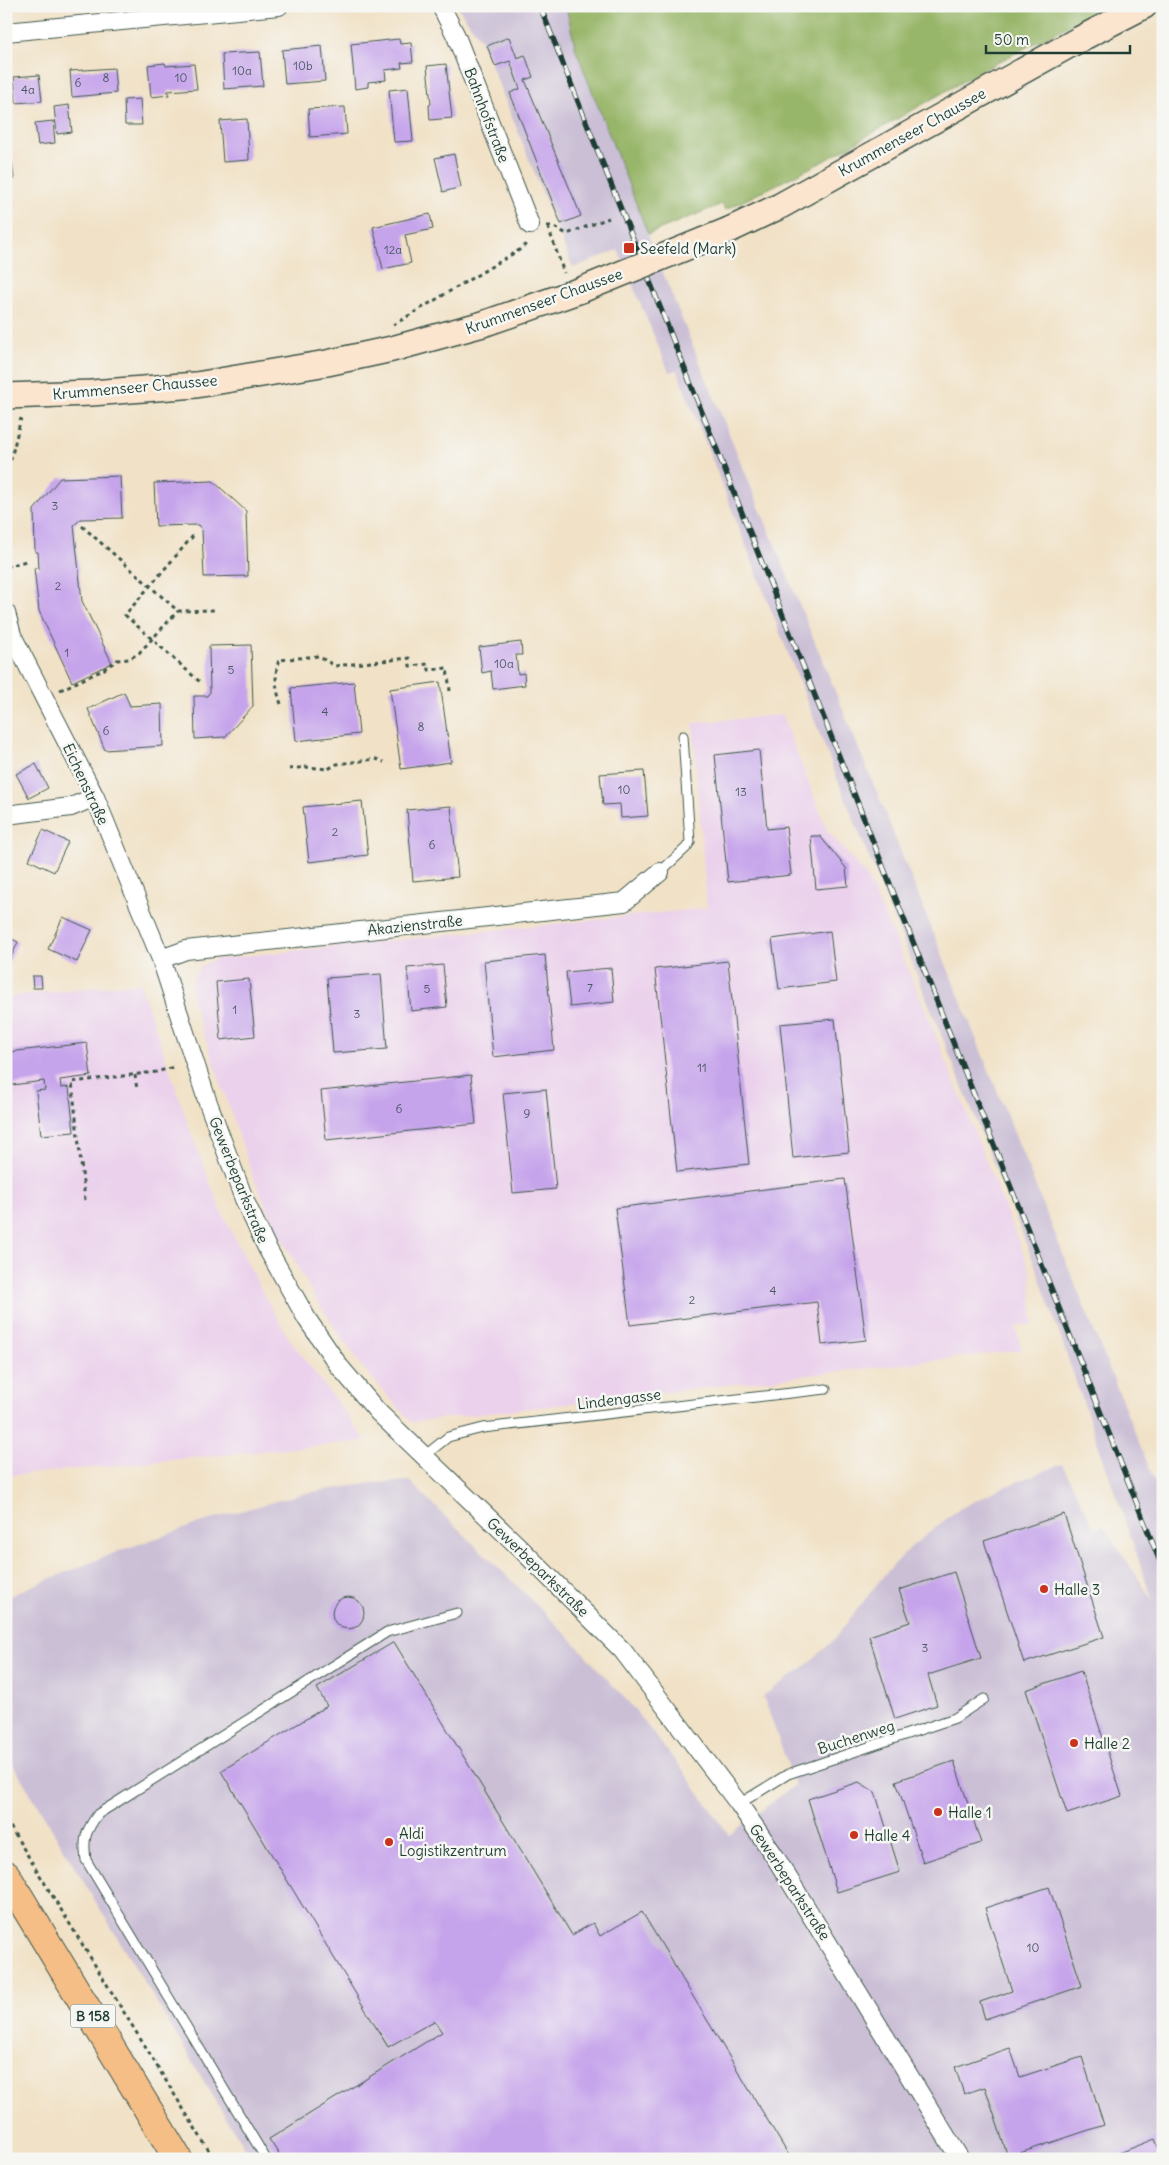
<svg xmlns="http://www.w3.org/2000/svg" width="1169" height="2165" font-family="Delius,sans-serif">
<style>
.built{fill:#ebd1ec}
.industrial{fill:#cbbfd6}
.forest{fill:#98b669;stroke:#5c7a4e}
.building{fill:#c6a4eb}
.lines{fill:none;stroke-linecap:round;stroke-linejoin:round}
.service-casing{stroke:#3e564a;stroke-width:11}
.minor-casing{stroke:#3e564a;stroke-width:20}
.secondary-casing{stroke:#3e564a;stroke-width:28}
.primary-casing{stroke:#3e564a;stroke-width:30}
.path{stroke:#3e564a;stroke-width:3;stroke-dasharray:4 4;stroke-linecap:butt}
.service{stroke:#fff;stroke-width:9}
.minor{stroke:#fff;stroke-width:18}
.secondary{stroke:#fbe5cf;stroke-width:25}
.primary{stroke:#f6be87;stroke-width:28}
.rail-casing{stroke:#1f3d34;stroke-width:5.5}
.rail{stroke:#f6f6f2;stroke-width:4;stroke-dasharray:11;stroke-linecap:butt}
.secondary-bridge-casing{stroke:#3e564a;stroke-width:28;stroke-linecap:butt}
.secondary-bridge{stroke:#fbe5cf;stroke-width:25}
.poi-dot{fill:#c8321e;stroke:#f6f6f2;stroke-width:2}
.labels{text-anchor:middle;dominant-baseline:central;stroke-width:5;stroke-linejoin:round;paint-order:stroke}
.number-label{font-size:12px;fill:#495762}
.shield{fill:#f6f6f2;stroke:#60746d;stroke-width:1}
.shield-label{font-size:14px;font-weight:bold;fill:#1f3d34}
.street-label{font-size:15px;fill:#1f3d34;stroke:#f6f6f2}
.poi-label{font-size:15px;fill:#1f3d34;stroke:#f6f6f2;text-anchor:start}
</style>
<rect width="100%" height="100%" fill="#f6f6f2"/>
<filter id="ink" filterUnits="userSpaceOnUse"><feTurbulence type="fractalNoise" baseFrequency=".02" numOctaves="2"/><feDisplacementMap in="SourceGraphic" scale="10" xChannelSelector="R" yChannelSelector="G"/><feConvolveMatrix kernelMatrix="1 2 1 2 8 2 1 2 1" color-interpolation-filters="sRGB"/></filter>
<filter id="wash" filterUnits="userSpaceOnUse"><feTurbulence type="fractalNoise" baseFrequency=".0096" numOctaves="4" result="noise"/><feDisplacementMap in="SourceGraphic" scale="20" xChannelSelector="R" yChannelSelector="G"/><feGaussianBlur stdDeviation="1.12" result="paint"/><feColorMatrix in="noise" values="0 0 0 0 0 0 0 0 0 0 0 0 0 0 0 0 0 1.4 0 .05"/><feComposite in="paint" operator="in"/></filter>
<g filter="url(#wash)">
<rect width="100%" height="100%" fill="#f1e2c7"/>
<path class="built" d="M782,715L827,830L867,877L873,890L922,1001L1031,1273L1033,1325L1015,1326L1022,1350L411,1422L360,1364L315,1298L277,1229L254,1179L193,1003L191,991L193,979L199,969L208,962L217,959L707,908L693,723Z
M140,983L194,1141L221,1211L263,1293L288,1337L366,1441L6,1476V997Z"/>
<path class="industrial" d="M457,6H566L576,50L667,283L875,788L1163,1502V2159H251L6,1753V1598L27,1588L119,1551L212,1519L305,1493L373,1483L409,1481L507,1576L570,1638L629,1703L684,1772L729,1835L795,1785L763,1696L805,1666L832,1642L884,1575L912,1546L959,1509L999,1489L1062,1464L1095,1529L1104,1526L1153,1601L1037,1270L845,798L677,370L669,372L618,250L573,268L481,40Z"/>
<path class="forest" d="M566,6H1107L979,72L824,161L725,210L722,204L648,234L576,50Z"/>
<g id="blocks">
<path class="building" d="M509,37L517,58L525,55L533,77L525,80L581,216L561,224L510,93L520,89L510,61L495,66L487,46Z
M399,39L400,44L411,43L413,62L401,63L402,68L385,70L386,80L368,82V87L355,89L351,44Z
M322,46L325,81L285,84L282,50Z
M260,52L263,86L224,89L222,54Z
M165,63L166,66L194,64L197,89L168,91L169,95L151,97L148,65Z
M446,64L452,118L430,120L429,105L431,104L427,66Z
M114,68L116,93L72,97L70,71Z
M39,75L42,101L16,103L14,77Z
M408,88L413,141L394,142L389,90Z
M140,99L142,125H125L124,100Z
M69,105L72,132L57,134L54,107Z
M345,107L347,134L310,137L308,109Z
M247,119L249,160L223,162L220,121Z
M53,121L55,143L38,145L35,123Z
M454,154L461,187L443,192L435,158Z
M12,162L14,179L6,180V163Z
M430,214L433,229L405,235L411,263L383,269L373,227Z
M120,476L122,518L81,519L74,525L82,601L112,663L72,682L39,611L34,568H39L38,552H35L34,510L60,478Z
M213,481L246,511L248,576L204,577L202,530L198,525L156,526L154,483Z
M521,642L522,655H516L518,674L524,673L525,685L493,689L491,671L482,673L479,647Z
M251,645L253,706L225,737L195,739L194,696H207L210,692L209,646Z
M354,682L359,734L296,741L291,688Z
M440,682L451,762L401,769L390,689Z
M124,692L130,706L162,704L163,746L105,750L88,709Z
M759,750L767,829L786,827L791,875L728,882L715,755Z
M36,764L48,788L29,798L16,774Z
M644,771L648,816L621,818L620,804L603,805L600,774Z
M362,801L368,855L309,862L303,807Z
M451,806L458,877L413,881L407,810Z
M43,830L68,842L54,872L29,860Z
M811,836H820L846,868L848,886L816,889Z
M63,917L92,930L77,962L48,949Z
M830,931L836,982L779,989L772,939Z
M6,936L18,942L6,968Z
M545,955L554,1050L493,1057L484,961Z
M728,961L749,1164L677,1172L655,969Z
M443,965L447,1007L411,1011L407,968Z
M611,968L614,1002L570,1007L566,972Z
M381,974L387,1049L333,1053L327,978Z
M32,976H41L42,988H33Z
M249,979L255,1036L221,1040L216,982Z
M835,1019L849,1152L793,1158L780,1024Z
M87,1043L91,1076L60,1080L61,1088L69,1087L74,1132L41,1135L36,1091L45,1090L44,1081L12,1085L9,1052Z
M471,1075L476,1124L326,1140L321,1091Z
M546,1089L556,1189L513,1193L503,1093Z
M845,1179L866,1340L822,1345L817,1302L630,1325L615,1208Z
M1064,1514L1104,1637L1024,1663L984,1541Z
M954,1572L981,1658L928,1675L937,1705L895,1719L869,1636L910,1622L899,1590Z
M332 1613a16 16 0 1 1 32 0a16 16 0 1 1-32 0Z
M394,1642L572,1935L593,1923L600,1936L642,1912L791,2159H282L269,2139L442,2032L434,2021L388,2047L221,1771L327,1706L317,1688Z
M1081,1671L1122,1796L1067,1814L1026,1690Z
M954,1761L981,1843L923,1862L896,1781Z
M859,1782L875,1792L900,1872L837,1892L808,1799Z
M1049,1887L1082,1986L985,2019L980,2002L1012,1991L985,1908Z
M1010,2048L1020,2077L1082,2057L1104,2125L1008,2157L985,2087L964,2094L955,2067Z
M1155,2139L1163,2159H1104Z"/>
</g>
</g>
<g filter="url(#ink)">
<use href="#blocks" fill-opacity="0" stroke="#3e564a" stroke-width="1"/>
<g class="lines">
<g class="service-casing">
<path id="service" d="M660,872L686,848L690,842L683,736
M423,1457L448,1437L483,1428L826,1389
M739,1804L788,1774L955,1718L984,1699
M266,2159L86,1860C83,1839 85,1832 98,1814L387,1632L457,1613"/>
</g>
<g class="minor-casing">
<path id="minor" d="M441,6L456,36L530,225
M6,32L279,6
M6,613L12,635L95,797L161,959L207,1100L244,1199L267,1248L307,1319L339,1366L378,1412L519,1547L623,1651L739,1804L774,1855L960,2159
M6,815L71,807L95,797
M161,959L186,950L624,902L660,872"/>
</g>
<g class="secondary-casing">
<path id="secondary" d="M729,230L780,206L1080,39L1144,6
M6,396L91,393L196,385L327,363L392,349L483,324L581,290"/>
</g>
<g class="primary-casing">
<path id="primary" d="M6,1875L178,2159"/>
</g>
<path class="path" d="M547,226H552L567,234L609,218
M548,227L564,273
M393,325L521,249L528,242
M6,466L10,463L21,418
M82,526L178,611L214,610
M193,536L125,615L200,682
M6,567L26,561
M60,690L103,670L117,660L129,659L139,653L178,611
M281,704C276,690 274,674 279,660L318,656L335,666L409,658L410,666L428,664L429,670L447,668L450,691
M289,769L307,767L328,769L337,764L376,759L384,762
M135,1075L137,1090
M85,1200L72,1082L156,1072L174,1067
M6,1820L214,2159"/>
<use href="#service" class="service"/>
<use href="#minor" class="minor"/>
<use href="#secondary" class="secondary"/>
<use href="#primary" class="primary"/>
<g class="rail-casing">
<path id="rail" d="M540,6L1163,1569"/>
</g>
<use href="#rail" class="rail"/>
<g class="secondary-bridge-casing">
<path id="secondary-bridge" d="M581,290L729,230"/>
</g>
<use href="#secondary-bridge" class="secondary-bridge"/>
</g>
</g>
<g class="poi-dot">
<rect x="623" y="242" width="12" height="12" rx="2.5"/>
<circle cx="1044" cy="1589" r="5"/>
<circle cx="1074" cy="1743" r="5"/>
<circle cx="938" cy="1812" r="5"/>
<circle cx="854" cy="1835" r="5"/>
<circle cx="389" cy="1842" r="5"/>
</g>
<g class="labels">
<g class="number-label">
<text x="303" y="65">10b</text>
<text x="242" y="70">10a</text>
<text x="106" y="77">8</text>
<text x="181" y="77">10</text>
<text x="78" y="82">6</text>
<text x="28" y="89">4a</text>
<text x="393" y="249">12a</text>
<text x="55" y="505">3</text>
<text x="58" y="585">2</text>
<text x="67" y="652">1</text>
<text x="504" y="663">10a</text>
<text x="231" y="669">5</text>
<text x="325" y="711">4</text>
<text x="421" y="726">8</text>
<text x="106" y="730">6</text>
<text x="624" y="789">10</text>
<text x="741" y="791">13</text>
<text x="335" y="831">2</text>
<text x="432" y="844">6</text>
<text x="590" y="987">7</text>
<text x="427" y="988">5</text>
<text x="235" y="1009">1</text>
<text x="357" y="1013">3</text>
<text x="702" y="1067">11</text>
<text x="399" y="1108">6</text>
<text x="527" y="1113">9</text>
<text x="773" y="1290">4</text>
<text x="692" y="1299">2</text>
<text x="925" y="1647">3</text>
<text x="1033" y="1947">10</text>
</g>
<rect class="shield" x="70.5" y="2004.5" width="45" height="23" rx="4"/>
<g class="shield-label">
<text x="93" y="2016">B 158</text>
</g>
<g class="street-label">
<text transform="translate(487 115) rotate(69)">Bahnhofstraße</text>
<text transform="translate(912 132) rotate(-29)">Krummenseer Chaussee</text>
<text transform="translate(544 301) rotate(-20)">Krummenseer Chaussee</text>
<text transform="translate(135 387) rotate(-5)">Krummenseer Chaussee</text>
<text transform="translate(86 784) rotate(65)">Eichenstraße</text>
<text transform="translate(415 925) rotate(-6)">Akazienstraße</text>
<text transform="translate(239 1180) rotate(68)">Gewerbeparkstraße</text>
<text transform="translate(619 1399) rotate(-7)">Lindengasse</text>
<text transform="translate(538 1567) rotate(44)">Gewerbeparkstraße</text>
<text transform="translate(856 1737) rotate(-18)">Buchenweg</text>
<text transform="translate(790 1882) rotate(57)">Gewerbeparkstraße</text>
</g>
<g class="poi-label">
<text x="640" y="248">Seefeld (Mark)</text>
<text x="1054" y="1589">Halle 3</text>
<text x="1084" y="1743">Halle 2</text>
<text x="948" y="1812">Halle 1</text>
<text x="399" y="1833">Aldi<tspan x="399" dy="17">Logistikzentrum</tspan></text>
<text x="864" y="1835">Halle 4</text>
</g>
</g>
<rect width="1169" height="2165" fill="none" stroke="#f6f6f2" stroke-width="25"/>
<path d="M986 45v8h144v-8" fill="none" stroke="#1f3d34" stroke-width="2.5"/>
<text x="994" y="45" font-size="15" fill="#1f3d34" stroke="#f6f6f2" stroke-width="4" paint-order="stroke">50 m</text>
</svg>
